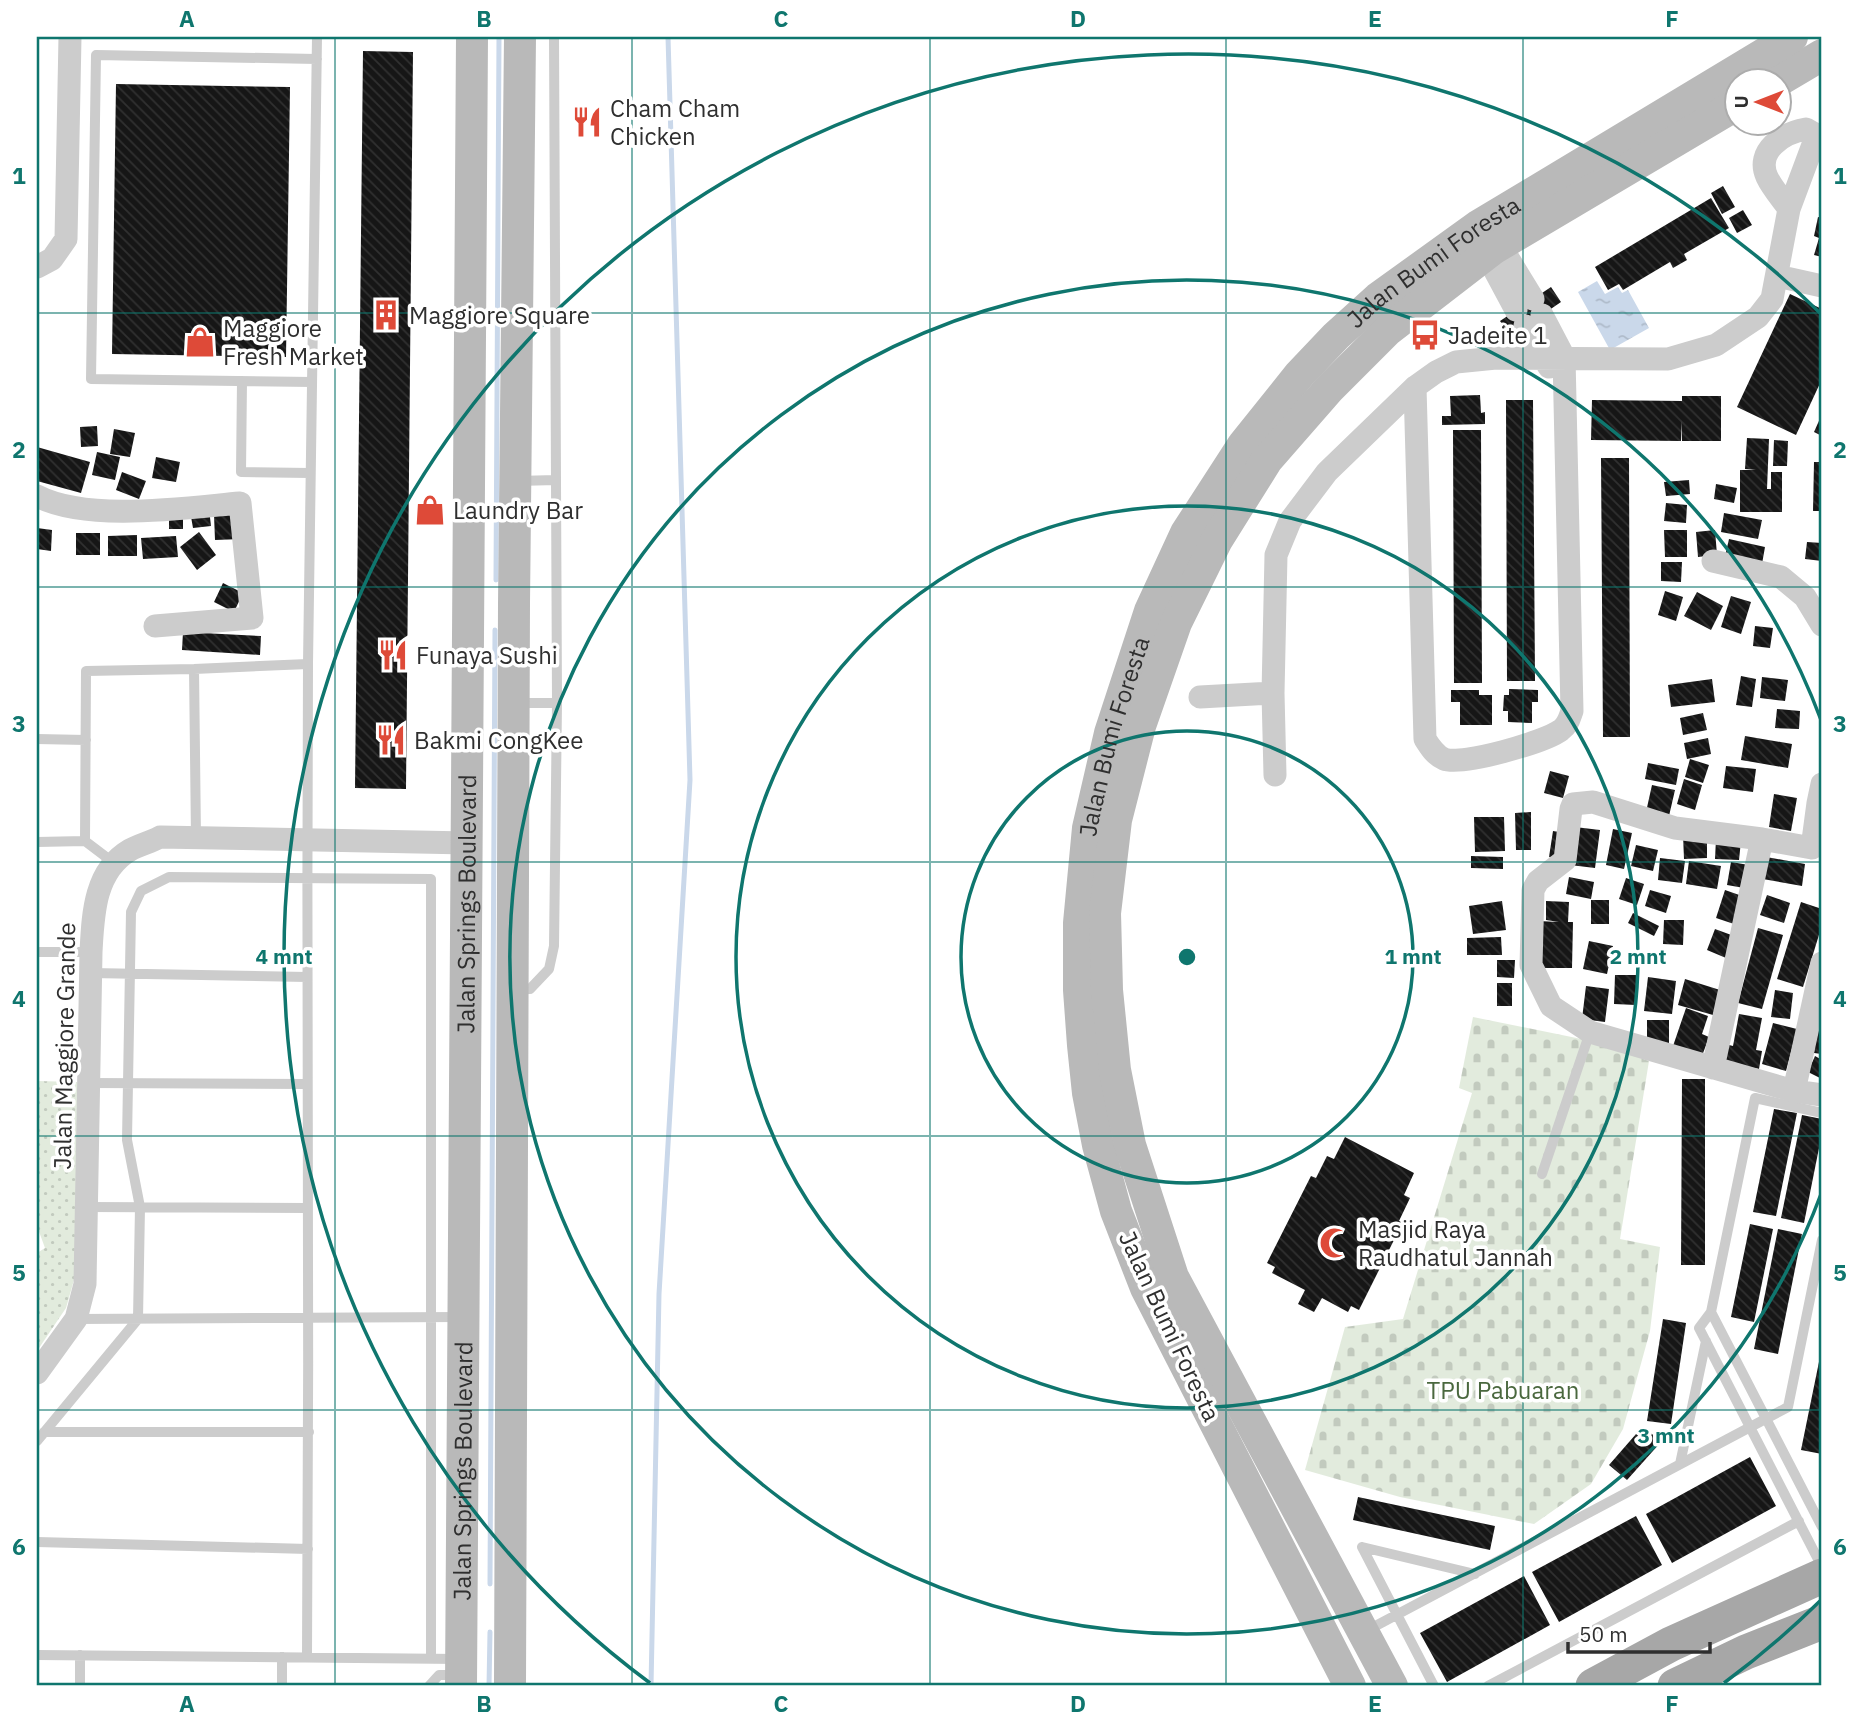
<svg xmlns="http://www.w3.org/2000/svg" width="1859" height="1723" font-family="'IBM Plex Sans',sans-serif">
<style>
.cemetery{fill:url(#cemetery-stones)}
.park{fill:url(#park-dots)}
.water{fill:url(#water-ripples)}
.lines{fill:none;stroke-linecap:round;stroke-linejoin:round}
.stream{stroke:#cad8ea;stroke-width:5}
.building{fill:url(#building-back-hatch)}
.service{stroke:#ccc;stroke-width:10}
.minor{stroke:#ccc;stroke-width:23}
.secondary{stroke:#b9b9b9;stroke-width:32}
.primary{stroke:#a7a7a7;stroke-width:35}
.grid{fill:none;stroke:#0f766e;stroke-width:2;stroke-opacity:0.55}
.ring{fill:none;stroke:#0f766e;stroke-width:3.5}
.labels{text-anchor:middle;dominant-baseline:central;stroke-width:7;stroke-linejoin:round;paint-order:stroke}
.poi-label{font-size:24px;fill:#2f2f2f;stroke:#fff;text-anchor:start}
.street-label{font-size:24px;fill:#2f2f2f;stroke:#fff}
.park-label{font-size:24px;fill:#4a683e;stroke:#fff}
.centre{fill:#0f766e;stroke:#fff;stroke-width:3.5}
.ring-label{font-size:21px;text-anchor:middle;font-weight:bold;fill:#0f766e;stroke:#fff;stroke-width:7;stroke-linejoin:round;paint-order:stroke}
.neatline{fill:none;stroke:#0f766e;stroke-width:2.5}
.grid-label{font-size:23px;text-anchor:middle;font-weight:bold;fill:#0f766e}
</style>
<defs>
<pattern id="cemetery-stones" width="16" height="16" patternUnits="userSpaceOnUse" patternTransform="scale(1.75)"><rect width="16" height="16" fill="#e2ebdd"/><path d="M2 7V4a2 2 0 0 1 4 0v3zM10 15v-3a2 2 0 0 1 4 0v3z" fill="#c2cabe"/></pattern>
<pattern id="park-dots" width="8" height="8" patternUnits="userSpaceOnUse" patternTransform="scale(1.75)"><rect width="8" height="8" fill="#e2ebdd"/><path d="M2 2h.1M6 6h.1" fill="none" stroke="#c2cabe" stroke-width="1.8" stroke-linecap="round"/></pattern>
<pattern id="water-ripples" width="26" height="14" patternUnits="userSpaceOnUse" patternTransform="scale(1.75)"><rect width="26" height="14" fill="#cad8ea"/><path d="M2 4q2-2 4 0t4 0M15 11q2-2 4 0t4 0" fill="none" stroke="#aebac9"/></pattern>
<pattern id="building-back-hatch" width="6" height="6" patternUnits="userSpaceOnUse" patternTransform="scale(1.75)"><rect width="6" height="6" fill="#161616"/><path d="M-1 5l2 2M0 0l6 6M5-1l2 2" fill="none" stroke="#303030"/></pattern>
</defs>
<rect width="100%" height="100%" fill="#fff"/>
<path class="cemetery" d="M1473,1017L1596,1042L1649,1061L1620,1239L1660,1247L1650,1331L1623,1429L1591,1484L1534,1524L1400,1497L1305,1470L1345,1327L1403,1319L1472,1093L1459,1088Z"/>
<path class="park" d="M37,1081L77,1082L76,1273L66,1308L37,1351V1253L45,1248L37,1226Z"/>
<path class="water" d="M1597,281L1605,294L1618,287L1622,293L1628,290L1649,328L1610,350L1578,292Z"/>
<g class="lines">
<path class="stream" d="M496,580L499,37
M490,1584L495,630
M489,1686L490,1632
M651,1686L659,1294L690,780L668,37"/>
</g>
<path class="building" d="M363,51L413,52L406,789L355,788Z
M116,84L290,87L286,357L112,354Z
M1723,186L1735,207L1722,214L1711,193Z
M1711,198L1729,228L1684,254L1687,260L1673,268L1670,262L1623,290L1619,284L1608,290L1595,267Z
M1743,210L1752,225L1737,233L1729,218Z
M1818,217L1822,218V257L1814,255L1819,238L1814,236Z
M1551,287L1561,302L1511,336L1500,321Z
M1790,294L1822,309V379L1796,435L1737,407Z
M1480,395L1481,413L1485,412V424L1442,425V416H1451L1450,396Z
M1682,396H1721V441H1682L1681,421V441L1591,440L1592,400L1682,401Z
M1506,400H1533L1535,681H1507Z
M1822,414V436L1814,432Z
M97,426L98,446L81,447L80,427Z
M114,429L135,433L130,457L110,454Z
M1453,430H1481L1482,683H1454Z
M1747,438L1769,439L1767,489H1771V472H1782V512H1740V470H1756L1745,469Z
M1774,440L1788,441L1787,466H1773Z
M37,447L90,462L81,493L37,481Z
M97,452L120,457L115,480L92,475Z
M156,457L180,462L176,482L152,478Z
M1601,458H1629L1630,737H1603Z
M1814,462H1822V511H1813Z
M122,472L146,481L139,499L116,490Z
M1689,480L1690,494L1666,496L1664,482Z
M1716,484L1737,488L1734,503L1714,499Z
M1666,503L1687,505L1686,523L1664,521Z
M209,509L211,526L193,528L190,511Z
M169,513H183V529H169Z
M241,513L242,539L215,540L214,515Z
M1724,513L1762,520L1758,539L1721,532Z
M37,528L52,530L51,551L37,549Z
M1664,530H1687V557H1665Z
M1715,530L1717,555L1698,557L1696,532Z
M199,532L216,555L197,570L180,547Z
M76,533H100V555H76Z
M137,535V556H108V536Z
M176,536L178,557L143,559L141,538Z
M1729,539L1765,547L1762,564L1725,556Z
M1807,542L1822,543V561L1805,559Z
M1661,562H1682L1681,582L1661,581Z
M223,583L243,593L234,612L214,602Z
M1665,591L1683,597L1676,621L1658,615Z
M1697,592L1723,606L1711,630L1684,616Z
M1731,596L1751,602L1741,634L1721,627Z
M1755,626L1773,628L1770,648L1753,646Z
M183,632L261,636L260,655L182,650Z
M1741,676L1756,679L1752,707L1736,705Z
M1762,677L1788,680L1785,701L1760,698Z
M1712,679L1715,702L1671,707L1668,685Z
M1509,689L1538,690V702H1532V723L1508,722V711H1503L1504,695H1509Z
M1451,690H1479V695H1492V725H1460V702H1451Z
M1777,709L1800,711L1799,729L1775,728Z
M1703,713L1707,730L1683,735L1680,718Z
M1745,736L1792,744L1788,768L1741,760Z
M1708,738L1711,754L1687,759L1684,743Z
M1690,759L1709,765L1703,783L1685,777Z
M1648,763L1679,769L1676,785L1645,779Z
M1726,766L1756,769L1753,792L1723,788Z
M1550,771L1569,776L1563,798L1544,793Z
M1684,779L1702,785L1695,810L1677,804Z
M1652,785L1675,790L1669,816L1646,812Z
M1774,794L1797,798L1791,831L1769,827Z
M1531,812V850H1516L1515,813Z
M1474,817H1504L1505,851L1475,852Z
M1575,827L1600,830L1595,868L1570,865Z
M1613,829L1632,833L1624,869L1606,865Z
M1553,831L1566,833L1562,859L1549,857Z
M1707,834V858L1684,859L1683,835Z
M1716,839L1741,841L1739,860L1715,859Z
M1636,845L1658,850L1653,871L1631,866Z
M1471,856L1503,857V869L1471,868Z
M1761,856L1805,864L1802,886L1757,878Z
M1660,858L1685,861L1682,883L1658,880Z
M1689,861L1721,866L1717,889L1686,884Z
M1731,862L1749,865L1744,888L1727,885Z
M1569,877L1594,882L1591,899L1566,894Z
M1626,878L1644,884L1637,905L1619,899Z
M1650,890L1671,896L1666,913L1645,906Z
M1725,890L1745,897L1737,925L1716,918Z
M1767,895L1790,903L1784,923L1760,915Z
M1591,900H1609V924H1591Z
M1502,901L1506,930L1473,934L1469,906Z
M1546,901L1569,902L1568,922H1573L1572,968H1538V921L1559,922L1546,920Z
M1801,902L1822,909V925L1803,987L1777,979Z
M1633,913L1659,926L1654,936L1628,923Z
M1664,920H1684L1683,945L1663,944Z
M1758,928L1783,935L1762,1009L1738,1003Z
M1715,929L1734,936L1726,958L1707,950Z
M1501,937L1502,955H1467V938Z
M1589,941L1613,946L1607,974L1583,969Z
M1497,960H1515L1514,978L1497,977Z
M1615,975H1638L1636,1005L1614,1004Z
M1648,977L1676,981L1672,1014L1644,1011Z
M1685,979L1720,990L1713,1015L1678,1005Z
M1497,983H1512V1006H1497Z
M1586,986L1609,989L1605,1022L1582,1019Z
M1775,990L1793,993L1790,1019L1771,1017Z
M1686,1008L1708,1016L1702,1034L1709,1037L1702,1056L1673,1046Z
M1739,1014L1762,1018L1756,1050L1762,1051L1759,1069L1722,1062L1725,1044L1733,1046Z
M1818,1016L1822,1017V1054L1814,1053Z
M1647,1020H1669V1044H1647Z
M1773,1023L1797,1029L1786,1071L1762,1064Z
M1815,1056L1822,1060V1079L1808,1072Z
M1682,1079H1705V1265H1681Z
M1774,1109L1797,1113L1776,1216L1753,1212Z
M1802,1115L1822,1119V1133L1804,1223L1781,1218Z
M1345,1137L1414,1173L1404,1195L1410,1198L1399,1221L1403,1222L1359,1310L1351,1306L1348,1312L1322,1298L1314,1312L1298,1304L1305,1290L1272,1273L1275,1267L1267,1263L1311,1176L1316,1178L1327,1156L1334,1159Z
M1750,1224L1773,1229L1754,1322L1731,1317Z
M1778,1229L1802,1234L1778,1354L1754,1349Z
M1663,1319L1686,1323L1671,1424L1647,1421Z
M1821,1352H1822V1454L1801,1450Z
M1643,1426L1661,1442L1627,1480L1609,1465Z
M1750,1457L1776,1506L1672,1563L1646,1514Z
M1358,1497L1495,1526L1490,1550L1353,1520Z
M1636,1516L1662,1565L1559,1622L1532,1572Z
M1524,1576L1550,1625L1447,1682L1420,1633Z"/>
<g class="lines">
<path class="service" d="M242,381L241,472L310,473
M312,382L91,379L96,55L317,59
M517,481L556,480
M308,664L317,37
M194,669L196,838
M518,703H557
M37,739L86,740
M85,841L86,671L194,669L308,664C306,995 310,1326 307,1657
M37,842L85,841L114,863
M37,952H91
M91,973L307,977
M516,989H530L549,969L554,946L557,703L554,37
M90,1083L307,1084
M1822,1113L1755,1098L1711,1312L1699,1328L1822,1567
M1542,1174L1590,1032
M87,1207L307,1208
M1711,1312L1822,1527
M76,1319L462,1317
M44,1432H309
M37,1441L138,1319L140,1207L127,1140L131,912L141,891L169,877L431,879V1658
M1680,1464L1706,1341
M37,1542L308,1549
M1362,1547L1434,1686
M1362,1547L1475,1574
M1366,1631L1788,1407L1822,1240
M37,1655L459,1659
M80,1655V1686
M282,1686V1657
M429,1686L439,1675H459
M1488,1686L1799,1521"/>
<path class="minor" d="M1500,245L1533,299
M1486,254L1516,310
M37,267L52,259L66,239L70,37
M1777,276L1822,286
M1525,326L1549,367
M1415,387L1425,739C1430,747 1435,755 1444,759C1462,766 1545,742 1561,730C1568,725 1569,719 1572,711L1564,357L1542,315
M37,496C87,522 184,508 240,503L252,618L155,626
M1713,561L1781,577L1805,597L1822,625
M1200,697L1273,693
M1275,775L1273,693L1276,555L1290,521L1327,472L1415,387L1436,372L1456,362L1496,358L1668,359L1716,345L1758,317L1772,299L1789,209L1814,142L1813,133L1806,129C1783,133 1755,151 1767,177C1772,188 1782,199 1789,209
M1822,784L1818,803L1812,848L1762,839L1675,828L1593,802L1573,804L1571,809L1565,860L1538,881L1533,890L1531,965L1551,1006L1590,1032L1794,1091L1822,1095
M1713,1068L1762,839
M1794,1091L1822,963
M37,1373L76,1319L85,1284L91,952C93,915 94,871 130,850C139,845 151,842 160,837L468,843"/>
<g class="secondary">
<path d="M1778,81L1822,55"/>
<path id="s1" d="M461,1686L472,37"/>
<path d="M510,1686L514,604L520,37"/>
<path id="s2" d="M1350,1686L1146,1288L1116,1211L1098,1145L1088,1093L1083,1045L1079,990V923L1088,828L1110,733L1150,611L1186,533L1243,445L1299,375L1336,336L1378,298L1478,226L1792,37"/>
<path d="M1392,1686L1173,1277L1130,1145L1115,1070L1107,990L1105,913L1116,820L1140,726L1176,623L1217,540L1267,460L1329,389L1388,330L1493,249L1736,105"/>
</g>
<path class="primary" d="M1593,1686L1671,1644L1822,1576
M1675,1686L1746,1652L1822,1622"/>
</g>
<path class="grid" d="M335,37V1686M632,37V1686M930,37V1686M1226,37V1686M1523,37V1686M37,313H1822M37,587H1822M37,862H1822M37,1136H1822M37,1410H1822"/>
<g class="ring">
<circle cx="1187" cy="957" r="226"/>
<circle cx="1187" cy="957" r="451"/>
<path d="M1821 1194A677 677 0 1 1 1821 720"/>
<path d="M1820 1601A903 903 0 0 1 1724 1683M650 1683A903 903 0 1 1 1820 313"/>
</g>
<defs>
<g id="restaurant-bare" transform="scale(2.415)"><path d="M-5-6h1v4h1v-4h1v4h1v-4h1v5L-1.5 .5V6h-2V.5L-5-1ZM5-6V6H3V1.5H1.5Q1.5-4 5-6Z" fill="#de4a38" stroke="#fff" stroke-width="2.5" paint-order="stroke"/></g>
<g id="building-bare" transform="scale(2.415)"><path d="M-4-6H4V6H1V3H-1V6H-4ZM-2.5-4.3h1.7v1.8h-1.7ZM.8-4.3h1.7v1.8H.8ZM-2.5-1h1.7V.8h-1.7ZM.8-1h1.7V.8H.8Z" fill="#de4a38" stroke="#fff" stroke-width="2.5" paint-order="stroke"/></g>
<g id="bus-bare" transform="scale(2.415)"><path d="M-5-6H5V4H4V6H2V4H-2V6H-4V4H-5ZM-3.5-4V0h7V-4ZM-3.5 1.2v1.5H-2V1.2ZM2 1.2v1.5H3.5V1.2Z" fill="#de4a38" stroke="#fff" stroke-width="2.5" paint-order="stroke"/></g>
<g id="shop-bare" transform="scale(2.415)"><path d="M-5-2.5h2.3a2.7 3.5 0 0 1 5.4 0H5L5.5 6h-11ZM-1.5-2.5h3a1.5 2.3 0 0 0-3 0Z" fill="#de4a38" stroke="#fff" stroke-width="2.5" paint-order="stroke"/></g>
<g id="mosque-bare" transform="scale(2.415)"><path d="M3.5-4.9A6 6 0 1 0 3.5 4.9A5 5 0 1 1 3.5-4.9Z" fill="#de4a38" stroke="#fff" stroke-width="2.5" paint-order="stroke"/></g>
</defs>
<g fill-rule="evenodd">
<use href="#restaurant-bare" x="587" y="122"/>
<use href="#building-bare" x="386" y="315"/>
<use href="#bus-bare" x="1425" y="335"/>
<use href="#shop-bare" x="200" y="342"/>
<use href="#shop-bare" x="430" y="510"/>
<use href="#restaurant-bare" x="393" y="655"/>
<use href="#restaurant-bare" x="391" y="740"/>
<use href="#mosque-bare" x="1335" y="1243"/>
</g>
<g class="labels">
<g class="poi-label">
<text x="610" y="108">Cham Cham<tspan x="610" dy="28">Chicken</tspan></text>
<text x="409" y="315">Maggiore Square</text>
<text x="223" y="328">Maggiore<tspan x="223" dy="28">Fresh Market</tspan></text>
<text x="1448" y="335">Jadeite 1</text>
<text x="453" y="510">Laundry Bar</text>
<text x="416" y="655">Funaya Sushi</text>
<text x="414" y="740">Bakmi CongKee</text>
<text x="1358" y="1229">Masjid Raya<tspan x="1358" dy="28">Raudhatul Jannah</tspan></text>
</g>
<g class="street-label">
<text stroke="none"><textPath href="#s2" startOffset="1600">Jalan Bumi Foresta</textPath></text>
<text stroke="none"><textPath href="#s2" startOffset="1012">Jalan Bumi Foresta</textPath></text>
<text stroke="none"><textPath href="#s1" startOffset="782">Jalan Springs Boulevard</textPath></text>
<text transform="translate(64 1046) rotate(-89)">Jalan Maggiore Grande</text>
<text transform="translate(1170 1326) rotate(65)">Jalan Bumi Foresta</text>
<text stroke="none"><textPath href="#s1" startOffset="215">Jalan Springs Boulevard</textPath></text>
</g>
<g class="park-label">
<text x="1503" y="1390">TPU Pabuaran</text>
</g>
</g>
<circle cx="1187" cy="957" r="10" class="centre"/>
<g class="ring-label">
<text x="1413" y="964">1 mnt</text>
<text x="1638" y="964">2 mnt</text>
<text x="284" y="964">4 mnt</text>
<text x="1666" y="1443">3 mnt</text>
</g>
<rect width="1859" height="1723" fill="none" stroke="#ffffff" stroke-width="77"/>
<g transform="translate(1758 102) rotate(270)"><circle r="33" fill="#ffffff" stroke="#acacac" stroke-width="2"/>
<path d="M0-5L12 26L0 18L-12 26Z" fill="#de4a38"/>
<text y="-10" font-size="19" font-weight="bold" text-anchor="middle" fill="#2f2f2f">U</text>
</g>
<path d="M1568 1642v10h142v-10" fill="none" stroke="#2f2f2f" stroke-width="3.5"/>
<text x="1579" y="1642" font-size="21" fill="#2f2f2f" stroke="#ffffff" stroke-width="5" paint-order="stroke">50 m</text>
<rect x="38" y="38" width="1782" height="1646" class="neatline"/>
<g class="grid-label">
<text x="187" y="27">A</text>
<text x="484" y="27">B</text>
<text x="781" y="27">C</text>
<text x="1078" y="27">D</text>
<text x="1375" y="27">E</text>
<text x="1672" y="27">F</text>
<text x="19" y="184">1</text>
<text x="1840" y="184">1</text>
<text x="19" y="458">2</text>
<text x="1840" y="458">2</text>
<text x="19" y="732">3</text>
<text x="1840" y="732">3</text>
<text x="19" y="1007">4</text>
<text x="1840" y="1007">4</text>
<text x="19" y="1281">5</text>
<text x="1840" y="1281">5</text>
<text x="19" y="1555">6</text>
<text x="1840" y="1555">6</text>
<text x="187" y="1712">A</text>
<text x="484" y="1712">B</text>
<text x="781" y="1712">C</text>
<text x="1078" y="1712">D</text>
<text x="1375" y="1712">E</text>
<text x="1672" y="1712">F</text>
</g>
</svg>
